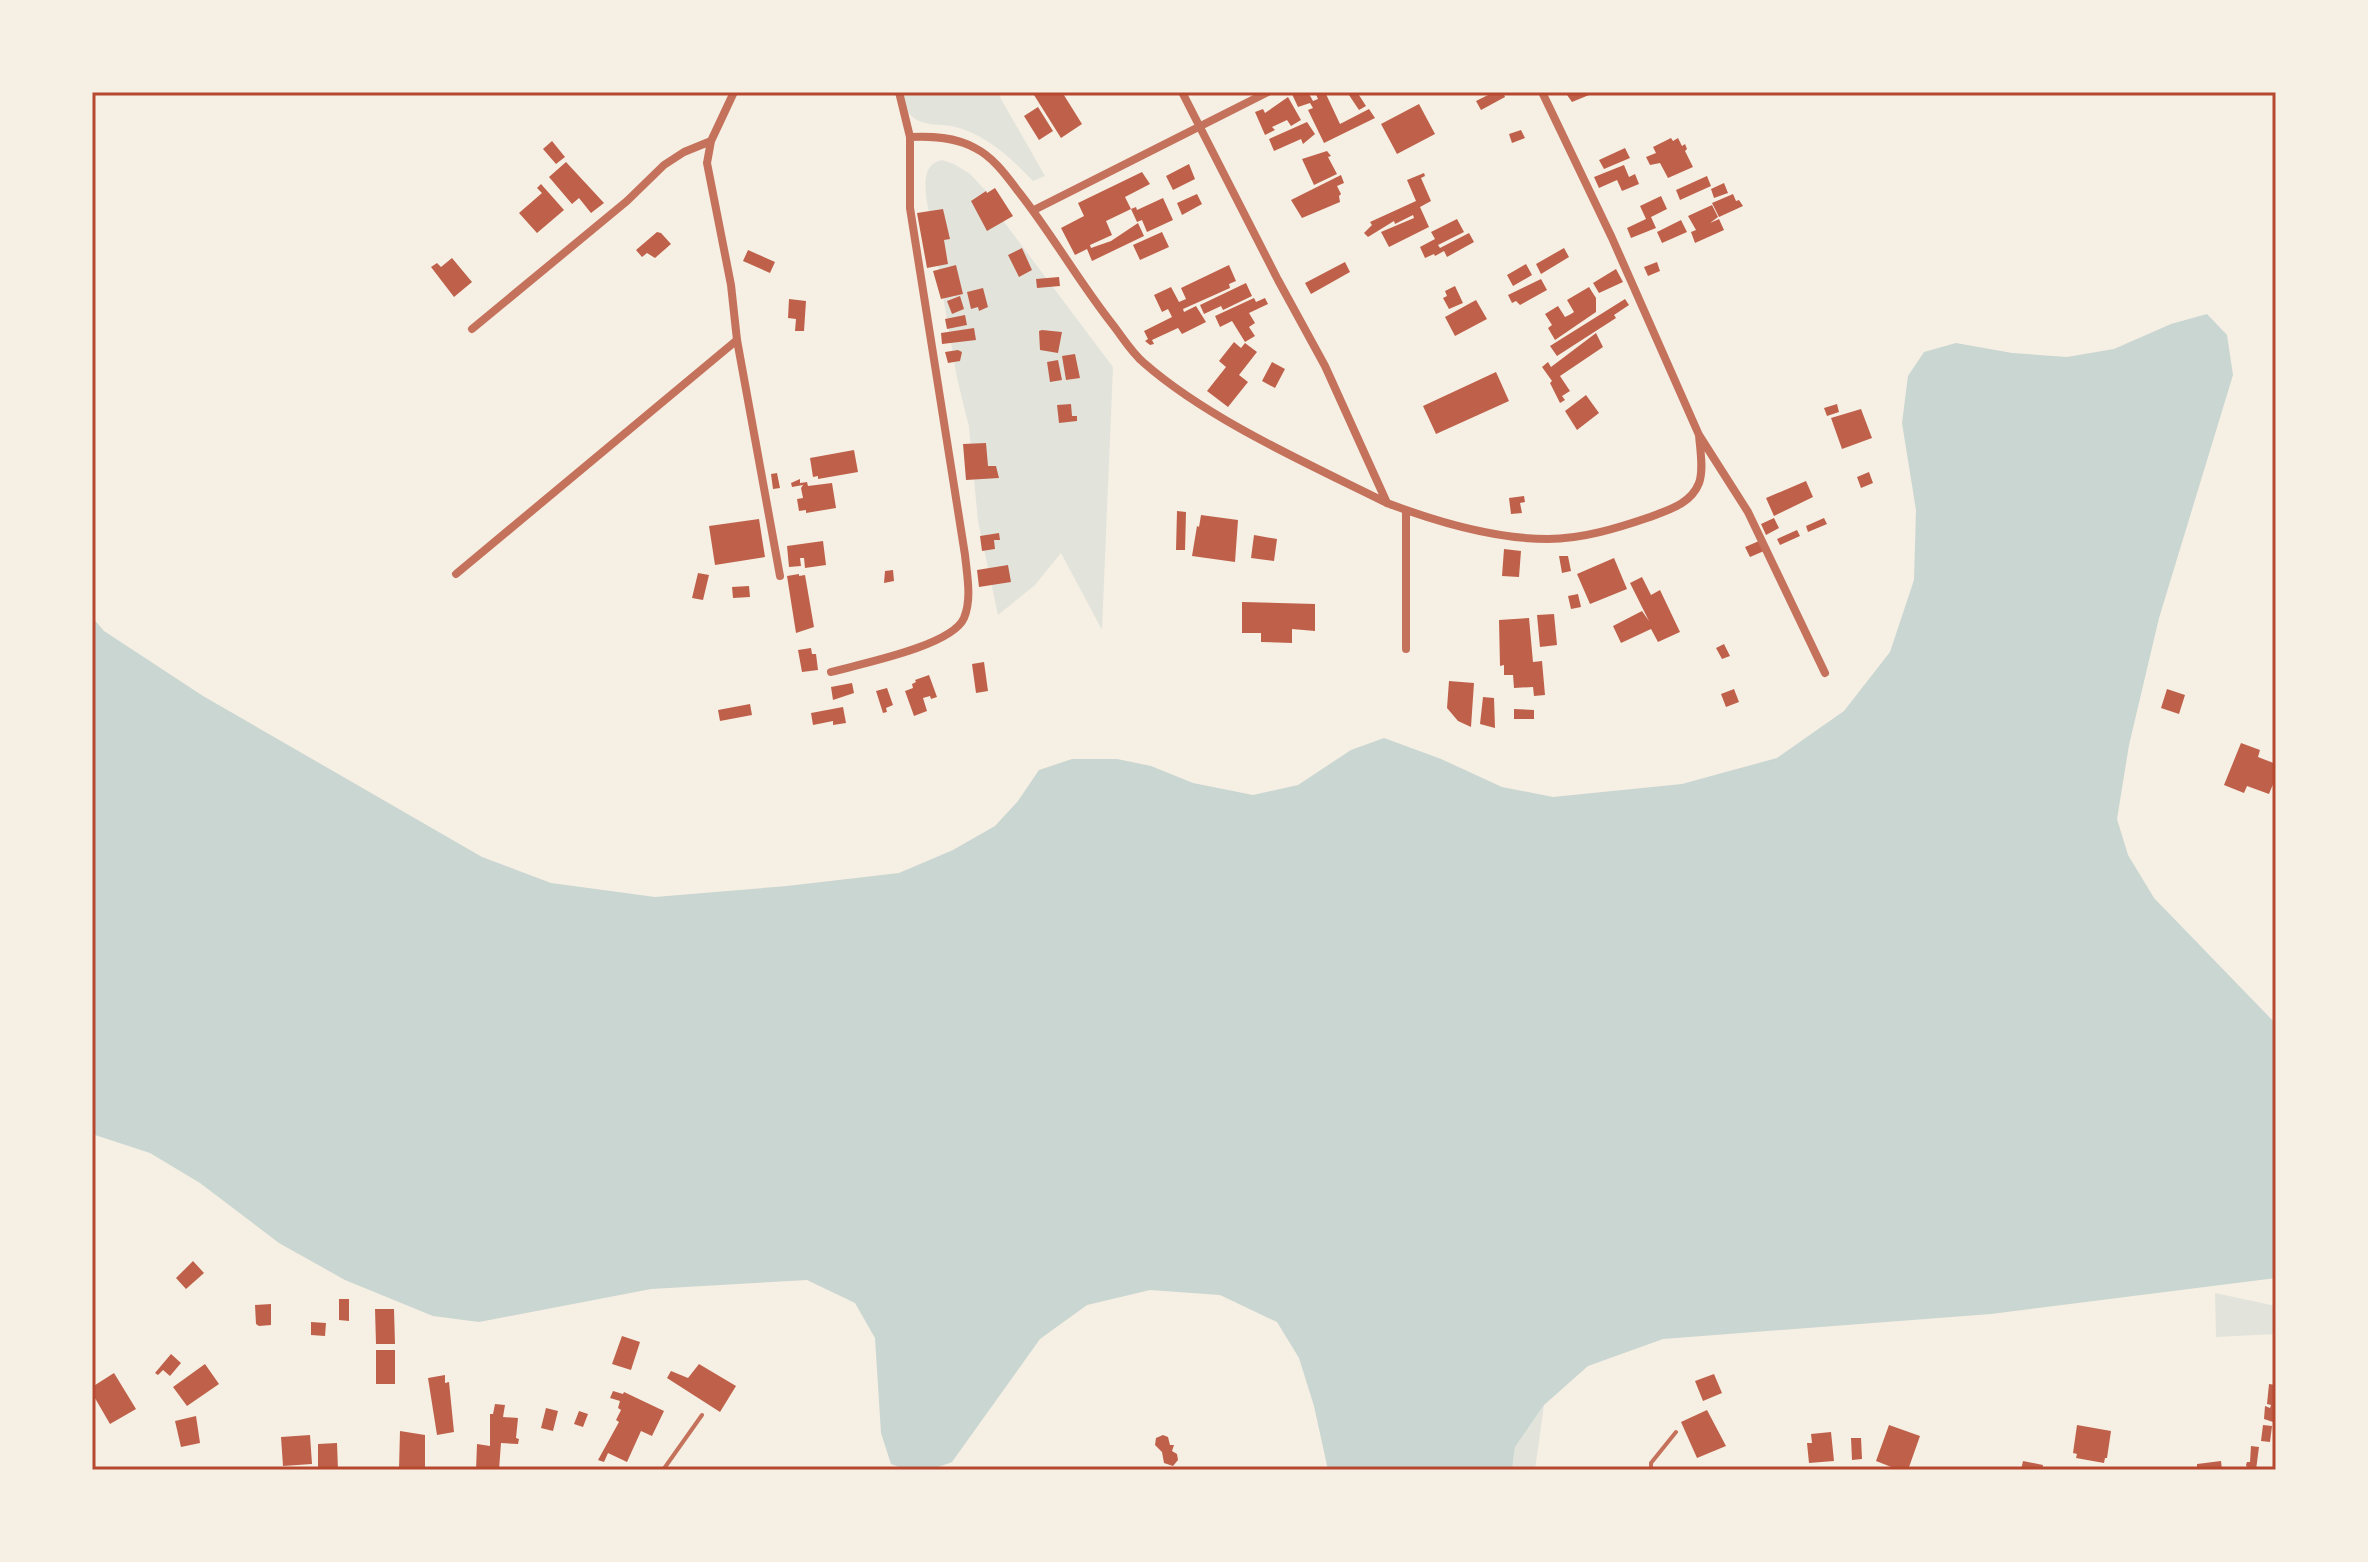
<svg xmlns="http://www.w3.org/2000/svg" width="2368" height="1562" font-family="Overpass,sans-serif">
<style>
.green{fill:#e2e4dc}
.water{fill:#c9d6d2}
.building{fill:#bf614a}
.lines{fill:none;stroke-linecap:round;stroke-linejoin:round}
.service{stroke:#c5725c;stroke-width:4}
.minor{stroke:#c5725c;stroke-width:8}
.neatline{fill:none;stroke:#b5482f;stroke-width:3}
</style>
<rect width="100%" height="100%" fill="#f6efe4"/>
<path class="green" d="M901,92H997L1045,176L1033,181C1011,158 985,133 951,126C939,124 927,126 915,119C906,113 904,102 901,92Z
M942,160L954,164L970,174L986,191L1004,222L1113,367L1102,630L1061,553L1035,585L998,615L978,521L969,427L957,378L926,196C925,180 924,164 942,160Z
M2215,1293L2276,1306V1334L2216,1337Z
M1544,1405L1535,1470H1512L1515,1447Z"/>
<path class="water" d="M2207,314L2227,335L2233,375L2159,618L2129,745L2117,819L2128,855L2154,898L2276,1024V1278L1991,1314L1663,1339L1588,1366L1544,1405L1515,1447L1512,1470H1328L1314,1406L1299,1358L1277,1322L1220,1295L1150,1290L1087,1305L1040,1339L952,1462C930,1471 913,1473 891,1464L881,1433L875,1338L855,1303L807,1280L651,1289L479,1322L433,1316L345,1280L279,1243L200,1183L150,1153L92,1134V617L104,631L203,696L482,857L551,883L655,897L787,886L899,873L953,850L995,826L1018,801L1039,770L1072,759H1117L1151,766L1193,783L1253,795L1298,785L1351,750L1384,738L1441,759L1502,787L1553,797L1682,784L1777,758L1844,711L1890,652L1914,580L1916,510L1902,423L1908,376L1924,352L1956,343L2012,353L2067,357L2114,349L2171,324Z"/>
<path class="building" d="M1038,92H1062L1082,124L1061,138L1034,95Z
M1291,92H1308L1313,101L1318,99L1315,92H1325L1340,124L1369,109L1375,118L1324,143L1308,110L1313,108L1310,103L1298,107Z
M1347,92H1357L1366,106L1359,110Z
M1494,92H1503L1505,97L1481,110L1476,101Z
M1565,92H1588L1589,95L1572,102Z
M1288,97L1301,120L1291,126L1287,120L1272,127L1275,130L1265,135L1255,112L1263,109L1265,113Z
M1419,104L1435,134L1397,154L1381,124Z
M1038,107L1053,131L1039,140L1024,116Z
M1307,122L1315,134L1303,144L1301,139L1274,151L1269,139Z
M1521,130L1525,138L1512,143L1509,134Z
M1671,138L1673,141L1678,138L1682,146L1685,144L1687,149L1685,151L1693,167L1668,178L1660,163L1650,165L1646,157L1656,153L1653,147Z
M552,141L565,157L556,164L543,149Z
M1625,148L1630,158L1604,169L1599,160Z
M1327,151L1331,156L1328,157L1337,174L1314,185L1302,159Z
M566,162L604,203L591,213L579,198L572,204L549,177Z
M1189,164L1195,179L1173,190L1166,176Z
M1624,165L1629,177L1635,174L1639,184L1622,191L1617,180L1599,188L1594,177Z
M1142,172L1150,184L1125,197L1131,209L1106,221L1112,235L1090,245L1091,248L1111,241L1138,223L1144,236L1092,261L1087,249L1075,255L1061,228L1084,216L1078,203Z
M1424,173L1425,176L1421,178L1431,201L1420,207L1429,227L1389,247L1381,232L1414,218L1413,215L1395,224L1394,221L1368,237L1364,233L1372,225L1370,222L1416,201L1407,180Z
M1341,175L1344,183L1337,186L1341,194L1339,196L1340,202L1302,218L1291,200Z
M1707,176L1711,186L1680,200L1676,190Z
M1724,183L1728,193L1714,198L1711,189Z
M541,184L564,210L537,233L519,213L542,193L537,188Z
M995,188L1013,216L987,231L971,201L986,191L987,193Z
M1197,194L1202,204L1182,215L1177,203Z
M1733,194L1736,201L1739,200L1743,206L1719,217L1712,203Z
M1661,196L1667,209L1651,217L1656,228L1631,238L1627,228L1646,219L1640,206Z
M1163,198L1173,220L1147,232L1142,220L1137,222L1131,209L1136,207L1137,210Z
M1712,205L1718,217L1710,223L1719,219L1724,230L1695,243L1691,232L1696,230L1688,216Z
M943,209L950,239L944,240L948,264L927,268L917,213Z
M1457,219L1464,232L1438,245L1440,248L1469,233L1474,242L1447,257L1444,251L1435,256L1434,254L1425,258L1420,247L1435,239L1431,232Z
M1681,220L1687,232L1662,243L1657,232Z
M657,232L661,233L671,244L655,258L647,253L642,257L636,250Z
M1162,232L1169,247L1140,260L1133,245Z
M1022,248L1032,270L1019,277L1008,255Z
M1564,248L1569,257L1541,274L1536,264Z
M748,250L775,262L770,273L743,261Z
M452,258L472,282L454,297L431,267L437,263L441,267Z
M1345,262L1350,272L1311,294L1305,283Z
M1657,262L1660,271L1648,276L1644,267Z
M1526,264L1532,275L1513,286L1507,275Z
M956,265L963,294L941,299L933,271Z
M1229,265L1236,281L1229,284L1230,288L1183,309L1184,312L1196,306L1206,322L1182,334L1178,328L1152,340L1154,344L1150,345L1145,341L1148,339L1144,331L1172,317L1168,309L1162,312L1154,295L1171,287L1179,302L1186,299L1181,288Z
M1616,269L1623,282L1599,293L1593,283Z
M1059,277L1060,286L1037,288L1036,279Z
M1541,279L1547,290L1520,305L1516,301L1512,303L1508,295Z
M1246,283L1252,296L1223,310L1221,306L1204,314L1200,305Z
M1455,286L1463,303L1449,309L1443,298L1447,296L1445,291Z
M1589,287L1596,298V312L1555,340L1548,328L1552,325L1545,314L1558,306L1565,317L1571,314L1574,312L1567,300Z
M983,288L988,307L979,311L978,307L971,309L967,292Z
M960,296L964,309L952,314L947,301Z
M1254,298L1256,302L1265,298L1268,304L1249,313L1255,323L1249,327L1255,336L1245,342L1232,321L1220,327L1215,316Z
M789,299L806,301L804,331H795L796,319L788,318Z
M1625,299L1629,305L1614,315L1616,318L1557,356L1550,346Z
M1476,300L1487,319L1455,336L1445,317Z
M965,315L967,325L947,329L945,319Z
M974,328L976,340L942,344L941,333Z
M1042,330L1062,332L1058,353L1040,350L1039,331Z
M1596,333L1603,347L1560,376L1570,391L1562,396L1565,400L1560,403L1550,383L1552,381L1542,367L1548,362L1551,367Z
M1234,342L1241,348L1245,343L1257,352L1239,375L1248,382L1228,407L1207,391L1226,367L1219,361Z
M958,350L962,352L960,361L948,363L945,352Z
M1075,354L1080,378L1066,380L1062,356Z
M1058,360L1062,380L1050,382L1047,362Z
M1272,362L1285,369L1275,388L1262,381Z
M1496,372L1509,401L1436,434L1423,406Z
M1586,395L1599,413L1577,430L1565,411Z
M1071,404L1072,416H1077V421L1059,423L1057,405Z
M1837,404L1839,412L1827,416L1824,408Z
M1861,409L1872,438L1842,449L1831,418Z
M986,443L988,466H996L999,478L966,480L963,444Z
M854,450L858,472L818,479V476L813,477L810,458Z
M1869,472L1873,483L1861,488L1857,477Z
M777,473L780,488L773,489L771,474Z
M800,479V483L807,482L808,486L832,483L836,508L806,513V510L799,511L797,499L803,498L801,488L803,485L792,487L791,483Z
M1806,481L1813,497L1774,516L1766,498Z
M1524,496L1525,502L1520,503L1522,513L1511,514L1509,498Z
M1177,511L1186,512L1185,550H1176Z
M1201,515L1238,520L1235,562L1192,556L1197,526L1199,527Z
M1774,518L1779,528L1766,535L1761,524Z
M1824,518L1827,524L1808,532L1806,526Z
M759,519L765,557L715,565L709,526Z
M1797,530L1800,536L1780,545L1777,539Z
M999,533L1000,540H994L995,549L982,551L980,536Z
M1254,535L1277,539L1274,561L1251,558Z
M823,541L826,565L805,568L804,558H800L801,566L789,567L787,546Z
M1759,541L1764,551L1750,557L1745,547Z
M1504,549L1521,551L1519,577L1502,576Z
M1559,556H1568L1571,571L1562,573Z
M1614,558L1627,589L1590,604L1577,574Z
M1008,565L1011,582L979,587L977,570Z
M893,570L894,581L884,583L885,571Z
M698,573L709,575L703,600L692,598Z
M799,574V576L805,575L814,627L796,633L787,576Z
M1642,577L1651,595L1660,590L1680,632L1658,642L1651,629L1621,643L1613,626L1642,611L1649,621L1630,583Z
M749,586L750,597L733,598L732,587Z
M1578,594L1581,607L1571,609L1568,596Z
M1242,602L1315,604V631L1292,629V643L1261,642V633H1242Z
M1554,614L1557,645L1540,647L1537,615Z
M1529,618L1533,662L1542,661L1545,695L1534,696L1533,687L1514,688L1513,675H1504V665L1500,666L1499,620Z
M1724,644L1730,656L1722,659L1716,648Z
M811,648L812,654H816L818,670L802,672L798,650Z
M984,662L988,691L976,693L972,664Z
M929,675L937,697L931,699L930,696L923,698L927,711L914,716L905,691L913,688L912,684L916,682L915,680Z
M1449,681L1474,683L1471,727L1458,721L1447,708Z
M852,683L854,693L833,700L831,687Z
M887,688L893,705L886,708L887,712L883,713L876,691Z
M1734,689L1739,702L1726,707L1721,694Z
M2167,689L2185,695L2179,714L2161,708Z
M1483,697L1494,698L1495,728L1480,724Z
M750,704L752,715L720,721L718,710Z
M843,707L846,723L833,725V721L813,725L811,713Z
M1514,709L1534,710V719H1514Z
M2241,743L2260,750L2258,757L2276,764V777L2269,794L2247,786L2244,793L2224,785Z
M193,1261L204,1273L186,1289L176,1278Z
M339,1299H349V1321L339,1320Z
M271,1304V1325L259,1326L256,1324L255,1305Z
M375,1309H394L395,1344H376Z
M311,1322L326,1323L325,1336L311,1335Z
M622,1336L640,1342L631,1370L612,1364Z
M376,1350H395V1384H376Z
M171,1354L181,1363L170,1376L163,1370L158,1375L155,1373Z
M205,1364L219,1384L187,1406L173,1387Z
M699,1364L736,1386L720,1412L667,1378L671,1371L688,1378Z
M114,1373L136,1409L110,1424L92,1393V1387Z
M1714,1374L1722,1393L1703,1401L1695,1381Z
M445,1375V1383L449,1382L454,1432L437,1435L428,1378Z
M2269,1384L2276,1385V1423L2264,1419L2265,1406L2270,1408L2271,1405L2267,1404Z
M613,1391L623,1394L624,1392L664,1411L652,1436L641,1431L627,1462L608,1453L604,1462L598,1460L619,1422L616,1420L621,1410L618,1408L620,1401L610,1398Z
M495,1404L505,1405L503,1417L518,1418L516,1438L519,1439L518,1444L501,1443L499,1470H476L477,1444L490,1446V1414H493Z
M546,1408L558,1411L553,1431L541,1428Z
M1707,1410L1726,1446L1697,1458L1681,1422Z
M579,1411L588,1414L583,1427L574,1424Z
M196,1416L200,1443L181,1447L175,1421Z
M1889,1425L1920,1436L1908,1470H1899L1876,1461Z
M2077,1425L2111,1431L2107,1458H2105L2104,1463L2076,1458L2077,1454L2073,1453Z
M2263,1425L2272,1426L2270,1442L2261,1441Z
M400,1431L425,1435V1470L399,1469Z
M1831,1432L1834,1461L1809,1463L1807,1443H1812L1811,1434Z
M310,1435L312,1464L283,1466L281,1437Z
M1163,1435L1168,1437L1170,1445H1174L1172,1451L1177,1454L1178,1460L1173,1466L1164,1463L1162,1452L1155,1445L1156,1438Z
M1851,1438H1861L1862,1459L1852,1460Z
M337,1443L338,1470H318V1444Z
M2251,1446L2259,1447L2256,1470H2248L2246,1465L2247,1462H2250Z
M2023,1461L2043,1465L2042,1470H2021Z
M2221,1461L2222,1470H2197V1464Z"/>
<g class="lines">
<path class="service" d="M663,1470L702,1415
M1651,1470V1463L1676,1432"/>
<path class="minor" d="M734,92L711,141L707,163L731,285L737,340L780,576
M1182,92L1278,280L1325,366L1387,503
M1542,92L1612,238L1699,435L1748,512L1825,673
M910,137C932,136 955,137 975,148C993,157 1006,175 1018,191C1052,234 1079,282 1113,325C1123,338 1132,353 1144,363C1209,420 1309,464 1387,503C1437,522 1494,539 1548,539C1582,539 1618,528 1650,517C1668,510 1691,504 1699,483C1704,470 1700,449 1699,435
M1034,210L1268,92
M472,329L627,201L664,165L684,152L711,141
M456,574L737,340
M1406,649V511
M831,672C860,664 952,646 964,618C972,599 967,575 965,555L910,208V137L899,92"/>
</g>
<rect width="2368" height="1562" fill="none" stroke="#f6efe4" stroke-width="188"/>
<rect x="94" y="94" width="2180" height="1374" class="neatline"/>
</svg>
